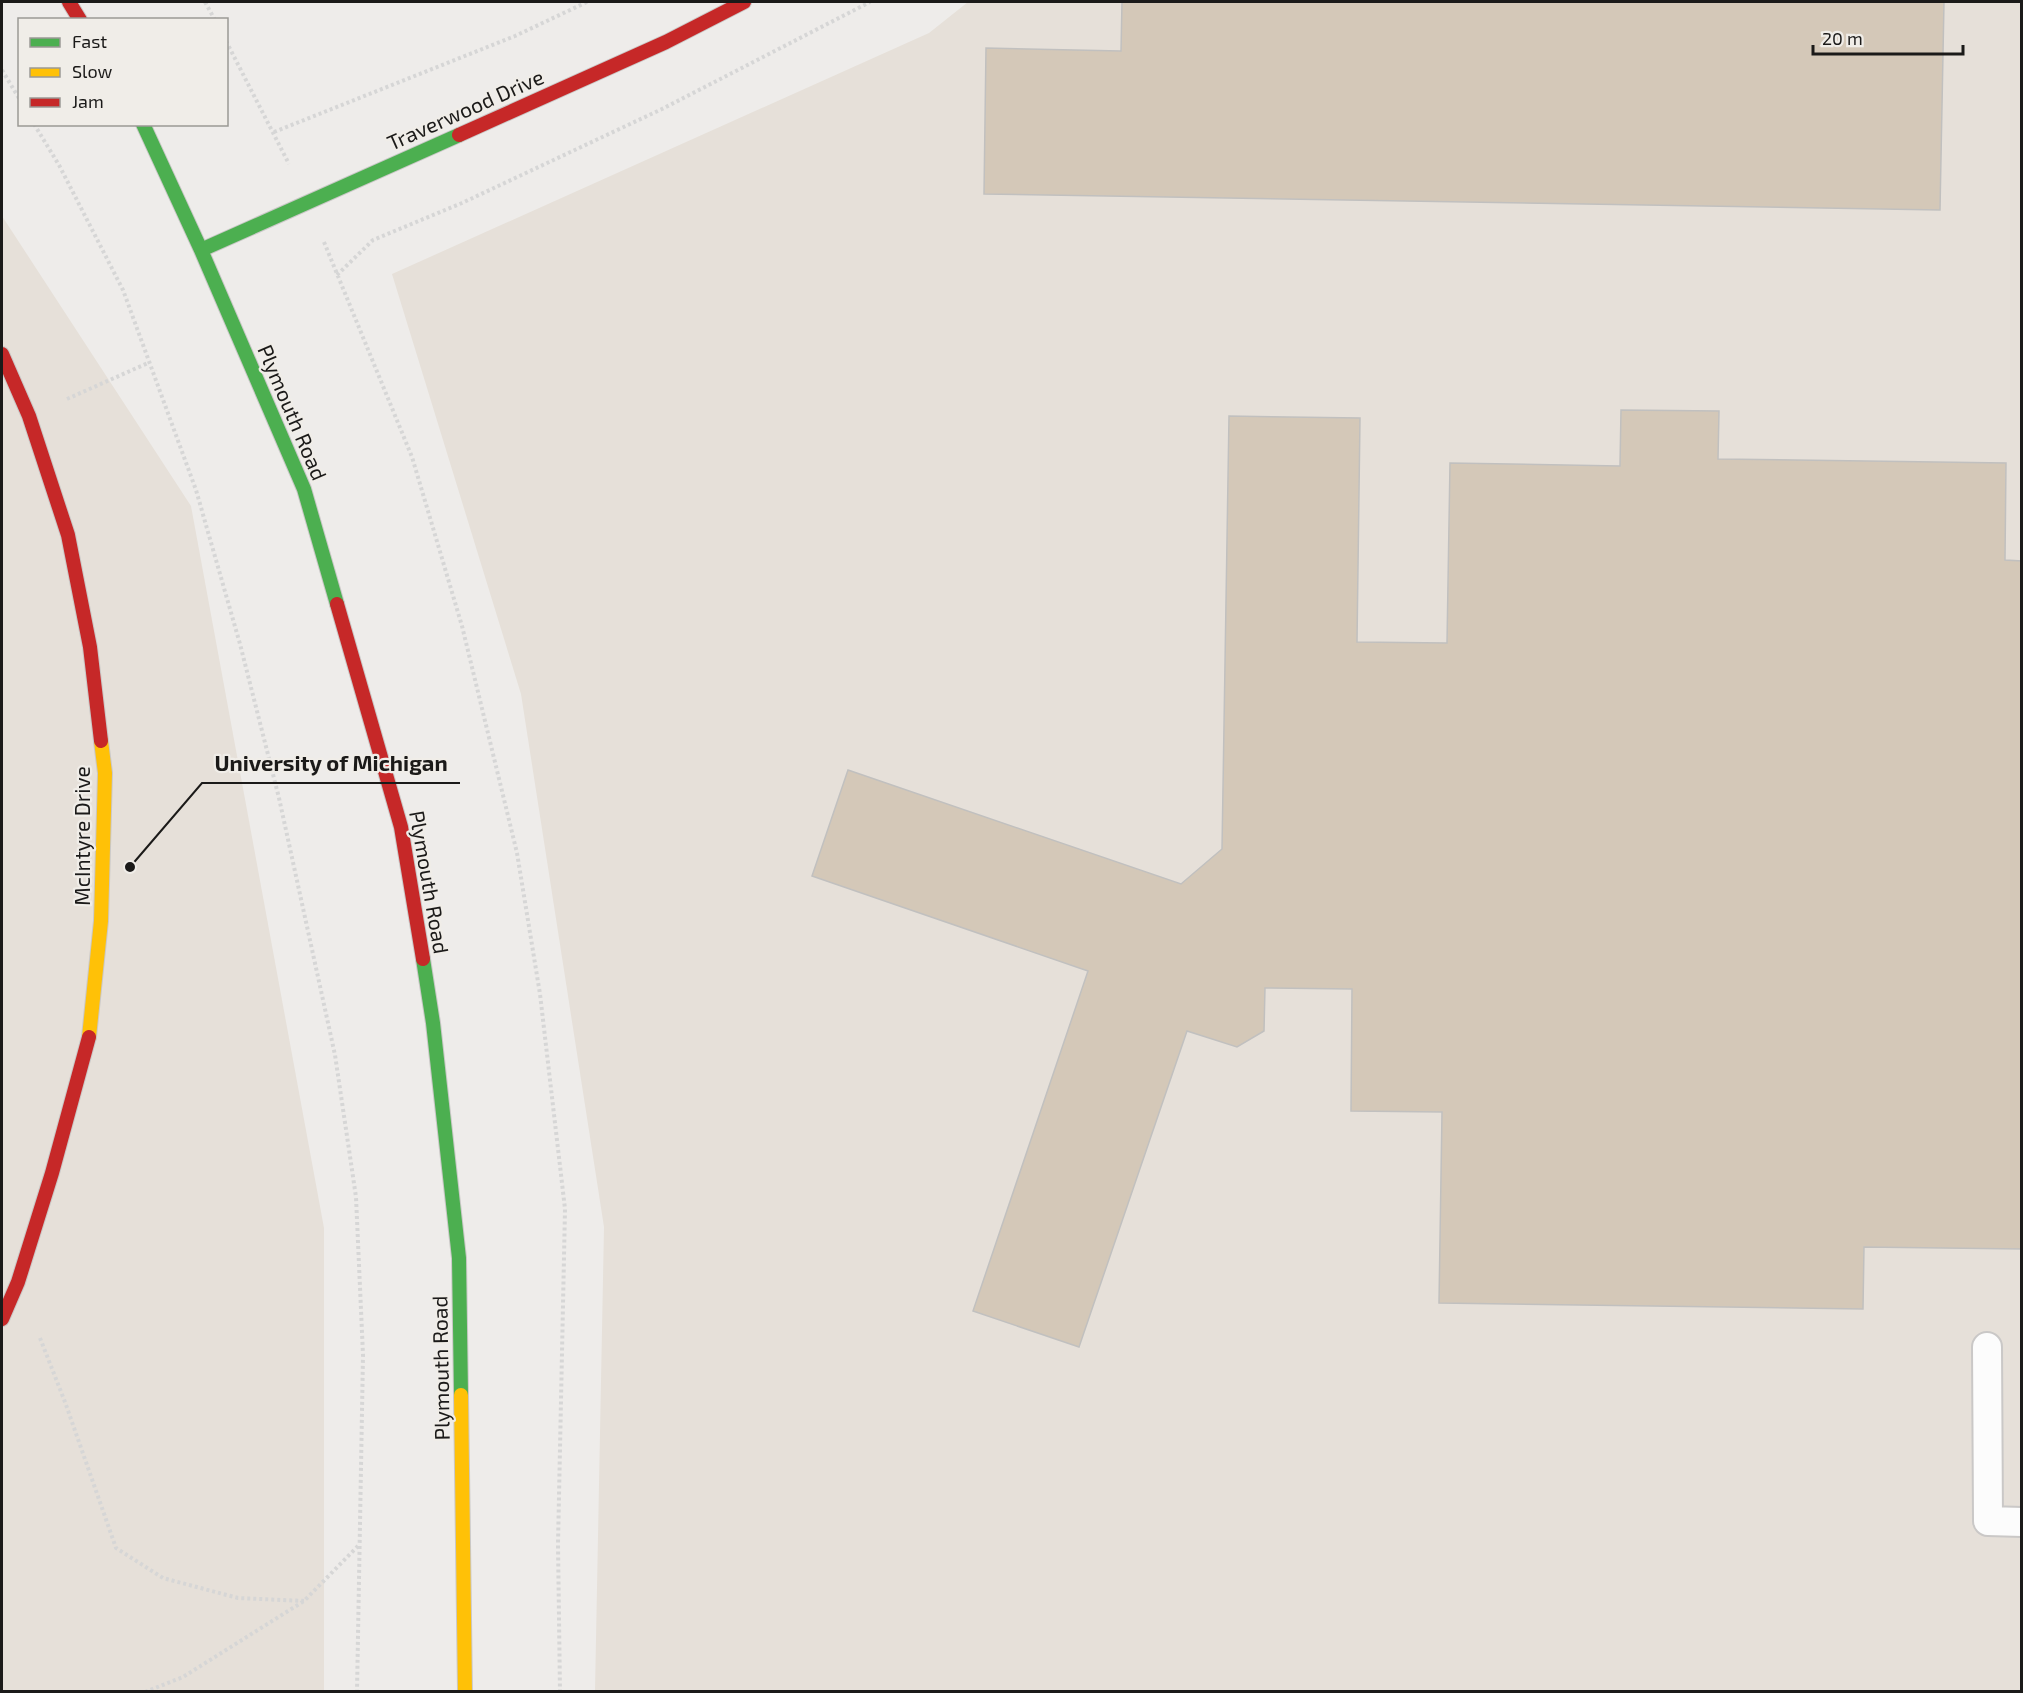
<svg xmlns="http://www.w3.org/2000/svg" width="2023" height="1693" font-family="'Exo 2',sans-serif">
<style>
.built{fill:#e6e0d9}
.building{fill:#d4c8b8;stroke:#c1c0bf;stroke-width:1.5}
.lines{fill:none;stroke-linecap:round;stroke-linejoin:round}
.lane-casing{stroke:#cac8c7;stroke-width:32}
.fast-casing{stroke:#cac8c7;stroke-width:16}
.slow-casing{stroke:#cac8c7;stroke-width:16}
.jam-casing{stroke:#cac8c7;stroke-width:16}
.path{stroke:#d6d6d6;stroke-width:4;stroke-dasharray:3 3;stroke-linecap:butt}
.lane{stroke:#fcfcfc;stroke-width:28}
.fast{stroke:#4caf50;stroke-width:14}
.slow{stroke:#ffc107;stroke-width:14}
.jam{stroke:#c62828;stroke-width:14}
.labels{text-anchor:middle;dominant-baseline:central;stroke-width:4.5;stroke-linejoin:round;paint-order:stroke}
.street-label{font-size:21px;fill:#1b1a19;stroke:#f0ede8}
.leader{fill:none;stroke:#1b1a19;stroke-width:2}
.callout-dot{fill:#1b1a19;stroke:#f0ede8;stroke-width:2}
.callout-label{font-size:22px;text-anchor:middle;font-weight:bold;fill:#1b1a19;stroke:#f0ede8;stroke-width:4.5;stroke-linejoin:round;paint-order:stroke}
</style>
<rect width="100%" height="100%" fill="#eeecea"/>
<path class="built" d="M968,2H2021V1691H595L604,1227L521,694L392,274L929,33Z
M2,216L191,506L324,1228V1691H2Z"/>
<path class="building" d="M1122,2H1944L1940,210L984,194L986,48L1121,51Z
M1621,410L1719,411L1718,459L2006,463L2005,560L2022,561V1249L1864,1247L1863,1309L1439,1303L1442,1112L1351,1111L1352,989L1265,988L1264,1031L1237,1047L1187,1031L1079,1347L973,1311L1088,971L812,876L848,770L1181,884L1222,849L1229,416L1360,418L1357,642L1447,643L1450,463L1620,466Z"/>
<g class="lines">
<g class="lane-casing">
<path id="lane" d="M1987,1347L1988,1521L2022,1522"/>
</g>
<g class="fast-casing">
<path id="fast" d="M143,124L201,250L304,489L337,604
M201,250L459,135
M423,959L433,1023L459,1258L461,1395"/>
</g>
<g class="slow-casing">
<path id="slow" d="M89,1037L101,921L105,773L101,741
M461,1395L465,1692"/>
</g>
<g class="jam-casing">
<path id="jam" d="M69,2L80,20
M459,135L666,42L744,2
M2,354L29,416L68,535L90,647L101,741
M337,604L401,827L423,959
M2,1319L18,1282L52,1173L89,1037"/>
</g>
<path class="path" d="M205,2L215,20
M226,41L289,164
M2,70L20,100
M34,124L59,165L123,290L196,490L240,644L279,798L335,1055L356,1197L363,1355L357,1692
M274,132L515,36L587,2
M324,242L412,457L462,626L517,853L540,994L565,1209L558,1544L560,1692
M337,275L373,240L462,203L662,109L870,2
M67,399L148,363
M40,1338L65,1402L116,1548L163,1578L238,1598L304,1601
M145,1692L183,1677L304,1601L358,1546"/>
<use href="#lane" class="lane"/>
<use href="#fast" class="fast"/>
<use href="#slow" class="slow"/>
<use href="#jam" class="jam"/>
</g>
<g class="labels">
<g class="street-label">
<text transform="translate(465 109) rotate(-24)">Traverwood Drive</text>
<text transform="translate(293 412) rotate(67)">Plymouth Road</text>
<text transform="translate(81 836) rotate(-90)">McIntyre Drive</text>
<text transform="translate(430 882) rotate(80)">Plymouth Road</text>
<text transform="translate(440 1368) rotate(-91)">Plymouth Road</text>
</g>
</g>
<path class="leader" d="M130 867L202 783H460"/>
<circle class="callout-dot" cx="130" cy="867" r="6"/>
<g class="callout-label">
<text x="331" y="771">University of Michigan</text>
</g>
<rect width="2023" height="1693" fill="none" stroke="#1b1a19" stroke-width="6"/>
<rect x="18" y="18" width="210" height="108" fill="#f0ede8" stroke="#9b9995" stroke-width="1.5"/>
<rect x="30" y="38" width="30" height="9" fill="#4caf50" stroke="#9b9995" stroke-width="1.5"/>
<text x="72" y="48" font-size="18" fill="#1b1a19">Fast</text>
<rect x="30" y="68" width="30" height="9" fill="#ffc107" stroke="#9b9995" stroke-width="1.5"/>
<text x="72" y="78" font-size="18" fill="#1b1a19">Slow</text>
<rect x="30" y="98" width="30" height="9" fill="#c62828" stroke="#9b9995" stroke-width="1.5"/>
<text x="72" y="108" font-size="18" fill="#1b1a19">Jam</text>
<path d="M1813 45v9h150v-9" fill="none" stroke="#1b1a19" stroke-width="3"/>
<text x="1822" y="45" font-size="18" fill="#1b1a19" stroke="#f0ede8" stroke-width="4.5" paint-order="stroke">20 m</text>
</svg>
